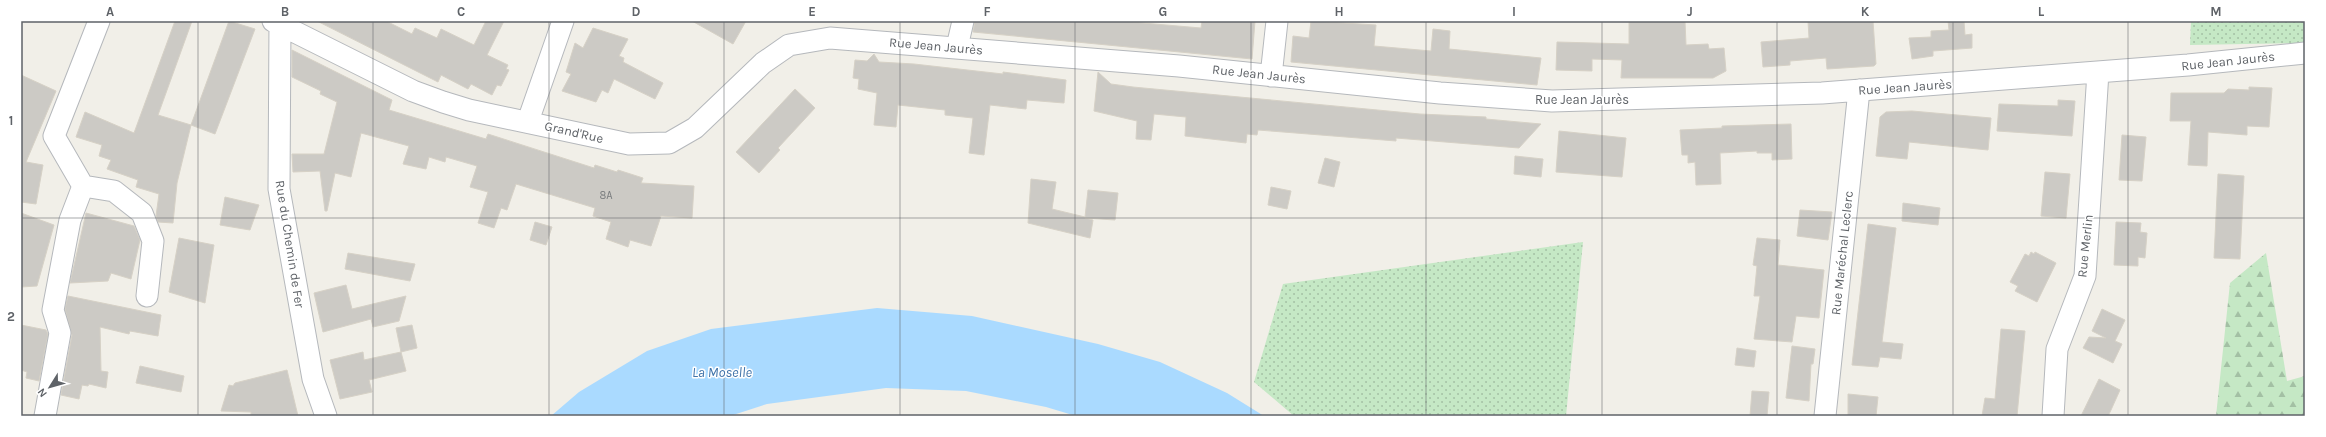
<svg xmlns="http://www.w3.org/2000/svg" width="2326" height="437" font-family="Karla,sans-serif">
<style>
.grass{fill:url(#grass-dots)}
.forest{fill:url(#forest-firs)}
.water{fill:#aadaff}
.building{fill:#cccac5;stroke:#d6d1c6}
.lines{fill:none;stroke-linecap:round;stroke-linejoin:round}
.minor-casing{stroke:#b5b8bc;stroke-width:23}
.minor{stroke:#fff;stroke-width:21}
.grid{fill:none;stroke:#5f6368;stroke-width:1;stroke-opacity:0.55}
.labels{text-anchor:middle;dominant-baseline:central;stroke-width:3;stroke-linejoin:round;paint-order:stroke}
.number-label{font-size:11px;fill:#7a7d7f}
.street-label{font-size:13px;fill:#5f6368;stroke:#fff}
.water-label{font-size:14px;font-style:italic;fill:#4174aa;stroke:#fff}
.neatline{fill:none;stroke:#5f6368;stroke-width:1.5}
.grid-label{font-size:13px;text-anchor:middle;font-weight:bold;fill:#5f6368}
</style>
<defs>
<pattern id="grass-dots" width="8" height="8" patternUnits="userSpaceOnUse"><rect width="8" height="8" fill="#c5e8c5"/><path d="M2 2h.1M6 6h.1" fill="none" stroke="#a3c0a4" stroke-width="1.8" stroke-linecap="round"/></pattern>
<pattern id="forest-firs" width="22" height="20" patternUnits="userSpaceOnUse"><rect width="22" height="20" fill="#c5e8c5"/><path d="M5 1l3.5 6h-7zM16 11l3.5 6h-7z" fill="#a3c0a4"/></pattern>
</defs>
<rect width="100%" height="100%" fill="#f1efe8"/>
<path class="grass" d="M2191,21H2305V43L2190,45Z
M1583,242L1566,416H1294L1254,382L1283,284Z"/>
<path class="forest" d="M2266,253L2287,381L2305,376V416H2216L2230,283Z"/>
<path class="water" d="M877,308L972,316L1098,344L1160,362L1227,393L1264,416H1076L1046,407L966,391L886,388L767,404L730,416H551L579,392L647,351L711,329Z"/>
<path class="building" d="M175,21H192L158,115L191,125L177,183L173,223L158,222L156,216L159,194L136,187L138,180L107,169L111,160L99,156L102,145L76,137L85,112L134,133Z
M229,21L255,29L215,134L191,125Z
M317,21H386L412,34L415,28L437,38L441,29L474,45L486,21H504L487,55L508,65L506,69L509,70L501,86L497,85L492,95L471,84L468,89L441,75L438,82Z
M692,21H746L733,44Z
M975,21H1120L1201,28L1202,21H1255L1252,59L973,32Z
M1311,21L1376,25L1374,46L1431,51L1433,29L1450,31L1449,49L1541,58L1537,85L1291,62L1293,36L1309,38Z
M1629,21H1685L1686,45L1708,44L1709,49L1724,48L1726,71L1713,78H1621L1622,60L1592,59V71L1556,70L1557,42L1629,44Z
M1808,21H1873L1876,64L1874,66L1827,69L1826,58L1790,61V65L1763,67L1761,42L1809,38Z
M1948,21H1964L1965,35L1972,34V48L1933,51V56L1912,59L1909,38L1931,37V31L1949,30Z
M593,28L628,39L619,56L624,58L623,62L663,83L655,99L614,79L608,93L602,90L596,102L562,91L571,74L566,72L575,43L583,48Z
M292,50L392,100L389,110L486,139L488,134L594,168L595,165L617,172L618,170L643,178L641,183L694,186L692,218L661,216L651,246L630,240L628,247L606,239L611,222L593,216L595,208L516,184L507,210L501,208L494,228L478,223L488,192L470,187L477,166L446,157L445,162L429,157L426,169L403,164L409,146L361,133L351,177L335,173L327,211H325L320,171L293,172L292,154H324L337,102L320,94L321,91L292,77Z
M874,54L879,62L914,64L1003,74V72L1066,80L1064,103L1027,100L1026,109L990,105L984,155L969,153L973,118L945,115V110L898,105L896,127L874,125L877,93L858,89L859,79L853,78L855,60L867,61Z
M1098,72L1111,84L1133,87L1420,114L1486,117V119L1541,124L1519,148L1396,138V141L1258,130L1257,135L1247,134L1246,143L1185,136L1186,117L1154,114L1151,140L1136,139L1137,121L1094,111Z
M21,75L56,91L26,162L43,165L36,204L21,202Z
M2249,87L2272,88L2269,127L2247,126V135L2208,132L2207,166L2188,165L2191,121H2170L2171,93H2224L2228,89L2249,90Z
M795,89L815,108L778,148L780,150L759,173L736,152Z
M2058,100L2075,101L2072,136L1997,131L1999,104L2058,106Z
M1912,111L1991,118L1988,150L1909,142L1907,159L1876,156L1880,117L1886,112Z
M1791,124L1792,159L1772,160V153H1757V151L1720,153L1721,184L1696,185L1695,162L1688,163V155H1682L1680,130L1722,128V126Z
M1559,131L1626,138L1622,177L1556,172Z
M2122,135L2146,137L2142,181L2119,180Z
M1515,156L1543,159L1541,177L1514,174Z
M1325,158L1340,162L1334,187L1318,183Z
M2045,172L2070,174L2066,218L2041,216Z
M2218,174L2244,176L2240,259L2214,258Z
M1031,179L1056,182L1052,209L1085,217L1088,190L1118,193L1115,220L1085,218L1093,220L1090,238L1028,223Z
M1271,187L1291,191L1287,209L1268,205Z
M225,197L259,205L250,230L220,225Z
M1903,203L1940,208L1938,225L1902,221Z
M1800,210L1832,212L1828,240L1797,236Z
M21,213L54,225L37,286L21,287Z
M86,213L134,226L140,240L131,279L111,273L108,281L70,283Z
M535,222L552,227L546,245L530,240Z
M2116,222L2141,223L2140,232L2147,233L2145,258L2138,257V266L2114,265Z
M1868,224L1896,228L1882,342L1903,344L1901,359L1880,357L1878,367L1852,365Z
M179,238L214,245L205,303L169,292Z
M1757,238L1780,240L1778,265L1824,270L1819,318L1796,316L1792,342L1754,339L1760,296H1754L1757,266L1753,265Z
M2031,252L2034,254L2035,252L2056,263L2037,302L2015,291L2018,286L2010,282L2025,254L2029,256Z
M348,253L415,264L410,281L345,269Z
M346,285L352,309L406,296L399,321L373,327L371,319L323,332L314,293Z
M68,296L161,315L158,336L130,331L129,334L100,327L101,371L108,372L106,388L89,384L88,386L82,385L79,399L61,395L72,335L65,309Z
M2102,309L2125,320L2115,341L2122,344L2113,363L2083,348L2089,337L2106,338L2092,331Z
M21,325L46,330L48,334L39,381L26,378L27,372L21,370Z
M412,325L417,348L401,352L406,371L369,380L372,392L340,399L330,360L363,352L364,360L401,352L396,328Z
M2001,329L2025,331L2017,416H1982L1985,398L1995,399Z
M1792,346L1815,349L1813,364H1811L1809,401L1786,398Z
M1737,348L1756,351L1754,367L1735,365Z
M140,366L184,376L181,392L136,383Z
M287,370L298,416H251V412L221,411L229,385L233,386L235,383Z
M2099,379L2120,390L2111,410L2108,416H2081Z
M1752,391L1769,392L1767,416H1750Z
M1848,394L1878,397L1876,416H1848Z"/>
<g class="lines">
<g class="minor-casing">
<path id="minor" d="M273,21L413,91L443,102L469,110L629,144L669,143L695,128L763,63L789,45L830,38L1179,66L1440,93L1552,101L1822,93L2188,65L2305,53
M280,21L279,189L313,379L326,416
M957,47L963,21
M1271,76L1277,21
M528,121L563,21
M83,186L114,191L142,213L153,241L147,296
M45,416L60,333L53,310L70,220L83,186L54,136L99,21
M1825,416L1859,90
M2053,416L2057,349L2085,276L2098,72"/>
</g>
<use href="#minor" class="minor"/>
</g>
<path class="grid" d="M198,21V416M373,21V416M549,21V416M724,21V416M900,21V416M1075,21V416M1251,21V416M1426,21V416M1602,21V416M1777,21V416M1953,21V416M2128,21V416M21,218H2305"/>
<g class="labels">
<g class="number-label">
<text x="606" y="195">8A</text>
</g>
<g class="street-label">
<text transform="translate(936 46) rotate(5)">Rue Jean Jaurès</text>
<text transform="translate(2228 61) rotate(-6)">Rue Jean Jaurès</text>
<text transform="translate(1259 74) rotate(6)">Rue Jean Jaurès</text>
<text transform="translate(1905 87) rotate(-4)">Rue Jean Jaurès</text>
<text x="1582" y="99">Rue Jean Jaurès</text>
<text transform="translate(574 132) rotate(13)">Grand'Rue</text>
<text transform="translate(290 244) rotate(81)">Rue du Chemin de Fer</text>
<text transform="translate(2085 246) rotate(-84)">Rue Merlin</text>
<text transform="translate(1842 253) rotate(-84)">Rue Maréchal Leclerc</text>
</g>
<g class="water-label">
<text x="722" y="372">La Moselle</text>
</g>
</g>
<rect width="2326" height="437" fill="none" stroke="#ffffff" stroke-width="44"/>
<g transform="translate(50 387) rotate(233)" stroke="#ffffff" stroke-width="3" paint-order="stroke">
<path d="M0-3L7 15L0 10L-7 15Z" fill="#5f6368"/>
<text y="-6" font-size="11" font-weight="bold" text-anchor="middle" fill="#5f6368">N</text>
</g>
<rect x="22" y="22" width="2282" height="393" class="neatline"/>
<g class="grid-label">
<text x="110" y="16">A</text>
<text x="285" y="16">B</text>
<text x="461" y="16">C</text>
<text x="636" y="16">D</text>
<text x="812" y="16">E</text>
<text x="987" y="16">F</text>
<text x="1163" y="16">G</text>
<text x="1339" y="16">H</text>
<text x="1514" y="16">I</text>
<text x="1690" y="16">J</text>
<text x="1865" y="16">K</text>
<text x="2041" y="16">L</text>
<text x="2216" y="16">M</text>
<text x="11" y="125">1</text>
<text x="11" y="321">2</text>
</g>
</svg>
